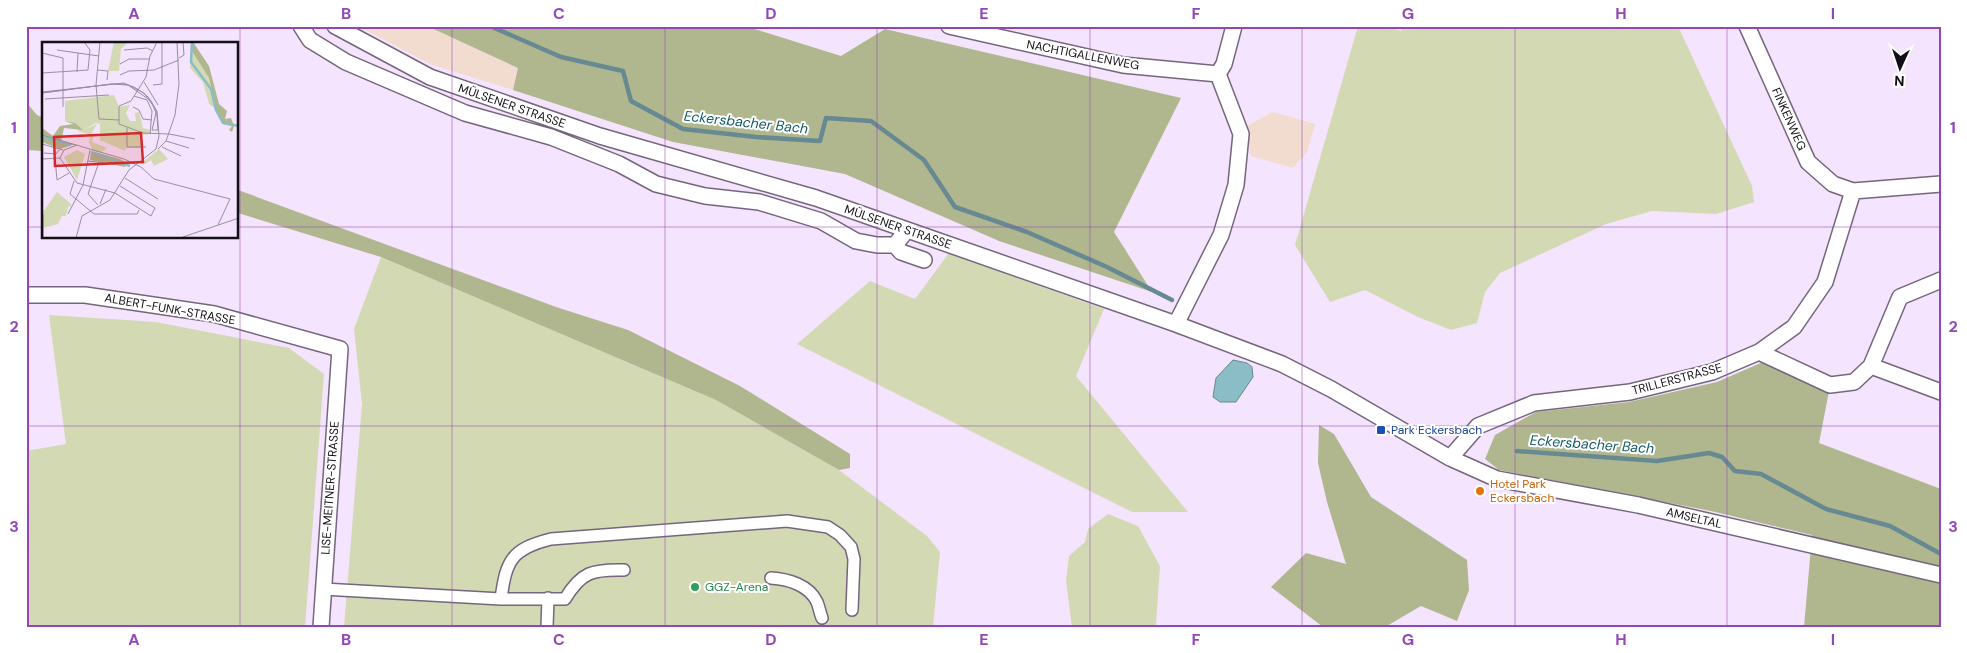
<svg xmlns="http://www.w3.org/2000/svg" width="1967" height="653" font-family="'DM Sans',sans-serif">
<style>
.industrial{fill:#f2dccf}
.green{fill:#d3d9b3}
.forest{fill:#b0b68e}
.water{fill:#8abdc6;stroke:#678992}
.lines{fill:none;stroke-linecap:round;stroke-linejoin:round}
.stream{stroke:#678992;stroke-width:4.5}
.pedestrian-casing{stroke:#74667c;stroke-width:14}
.minor-casing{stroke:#74667c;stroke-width:18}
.pedestrian{stroke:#fff;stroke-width:11}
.minor{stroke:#fff;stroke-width:15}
.grid{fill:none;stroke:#9246b8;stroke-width:1;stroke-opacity:0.55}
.transit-dot{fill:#1a4fb4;stroke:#fff;stroke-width:2}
.food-dot{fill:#e8710a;stroke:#fff;stroke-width:2}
.leisure-dot{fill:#2e9e5b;stroke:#fff;stroke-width:2}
.labels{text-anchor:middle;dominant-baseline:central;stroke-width:4;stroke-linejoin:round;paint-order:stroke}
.street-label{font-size:12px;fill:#140f17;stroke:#fff}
.transit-label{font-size:12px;fill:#164399;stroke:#fff;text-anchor:start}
.food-label{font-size:12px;fill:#c56008;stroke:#fff;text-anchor:start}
.leisure-label{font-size:12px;fill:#27864d;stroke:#fff;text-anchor:start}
.water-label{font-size:14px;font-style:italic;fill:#145b65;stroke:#fff}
.inset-river{fill:none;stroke:#8abdc6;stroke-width:2.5}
.inset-road{fill:none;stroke:#9a8fa2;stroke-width:1}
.view{fill:#d62828;fill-opacity:0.15;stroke:#d62828;stroke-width:2.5}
.inset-edge{fill:none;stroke:#140f17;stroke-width:2.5}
.neatline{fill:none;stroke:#9246b8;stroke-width:2}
.grid-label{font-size:16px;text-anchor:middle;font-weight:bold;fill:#9246b8}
</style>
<rect width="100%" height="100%" fill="#f4e4fe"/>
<path class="industrial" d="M358,26H427L518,68L513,90L430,64Z
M1273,112L1315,124L1307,152L1293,168L1251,156L1245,127Z"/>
<path class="green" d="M1358,26H1384L1401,31L1403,26H1678L1752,186L1754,202L1716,214L1652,211L1606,224L1500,273L1485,292L1477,323L1451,330L1418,317L1365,290L1330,302L1295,245Z
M949,253L1104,309L1076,376L1188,512H1132L797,344L870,281L915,299Z
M381,257L716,400L839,470L927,536L940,552L933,627H344L362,404L354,329Z
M49,315L156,322L289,348L324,374L305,627H26V451L66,444Z
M1108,514L1138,526L1160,566L1156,624L1152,627H1072L1066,581L1069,556L1085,542L1088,529Z"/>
<path class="forest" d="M427,26H745L841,56L885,29L1181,98L1114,232L1152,292L999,241L845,174L673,142L513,90L518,68Z
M26,102L37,115L44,118V151L26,150Z
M238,190L556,307L628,330L740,386L850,454V468L839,470L716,400L381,257L238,213Z
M1763,362L1829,391L1819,443L1941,489V627H1804L1812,535L1711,511L1499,470L1485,459L1495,435L1536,412L1629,402L1717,382Z
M1319,425L1334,434L1371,497L1467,560L1469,590L1457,621L1421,606L1385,627H1323L1271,587L1306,553L1346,564L1327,502L1318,463Z"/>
<path class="water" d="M1233,360L1247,363L1252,367L1253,377L1236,402H1220L1213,397L1216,378Z"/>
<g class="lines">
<path class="stream" d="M490,26L561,57L623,71L631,101L683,129L756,137L820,141L826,118L871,121L924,160L955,207L1027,232L1107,267L1172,300
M1517,451L1657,461L1709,453L1722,457L1735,471L1761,474L1826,509L1890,526L1941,554"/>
<g class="pedestrian-casing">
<path id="pedestrian" d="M771,578C788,579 809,585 817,602C819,607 820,613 822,618
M323,589L501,599H565C581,572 593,569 624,570
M501,599C506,561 511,549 551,539L787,521L828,527L840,535L851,547L854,559L852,610
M547,627L548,598"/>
</g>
<g class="minor-casing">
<path id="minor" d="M301,26L310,40L346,62L465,113L551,137L619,164L656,184L705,196L759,202L821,221L856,241L877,245H895L907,230
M335,26L430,77L600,136L816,198L1176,324L1282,364L1331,389L1450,458L1497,479L1638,505L1941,575
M949,26L1123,65L1218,74
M1747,26L1808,162L1833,184L1853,191
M1218,74L1224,64L1234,26
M895,245L901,252L924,260
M26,295H85L214,314L340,349L321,627
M1176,324L1221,235L1236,185L1241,134L1218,74
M1759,352L1830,385L1854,382L1871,366L1941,392
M1871,366L1900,297L1941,280
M1450,458L1478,426L1534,403L1630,392L1712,372L1759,352L1794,327L1825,282L1853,191L1941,184"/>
</g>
<use href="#pedestrian" class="pedestrian"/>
<use href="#minor" class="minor"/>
</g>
<path class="grid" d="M240,26V627M452,26V627M665,26V627M877,26V627M1090,26V627M1302,26V627M1515,26V627M1727,26V627M26,227H44M238,227H1941M26,426H1941"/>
<rect class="transit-dot" x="1376" y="425" width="10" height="10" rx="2.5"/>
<circle class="food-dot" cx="1480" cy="491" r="5"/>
<circle class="leisure-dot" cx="695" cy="587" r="5"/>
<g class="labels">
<g class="street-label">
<text transform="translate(1083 55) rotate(11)">NACHTIGALLENWEG</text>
<text transform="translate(512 106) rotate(19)">MÜLSENER STRASSE</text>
<text transform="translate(1789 119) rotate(66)">FINKENWEG</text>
<text transform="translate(898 227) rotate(19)">MÜLSENER STRASSE</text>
<text transform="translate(170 309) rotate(10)">ALBERT-FUNK-STRASSE</text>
<text transform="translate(1677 379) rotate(-15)">TRILLERSTRASSE</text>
<text transform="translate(330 488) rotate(-86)">LISE-MEITNER-STRASSE</text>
<text transform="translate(1694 518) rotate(13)">AMSELTAL</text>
</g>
<g class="transit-label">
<text x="1391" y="430">Park Eckersbach</text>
</g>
<g class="food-label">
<text x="1490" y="484">Hotel Park<tspan x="1490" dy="14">Eckersbach</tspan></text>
</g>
<g class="leisure-label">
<text x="705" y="587">GGZ-Arena</text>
</g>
<g class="water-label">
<text transform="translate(746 122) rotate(6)">Eckersbacher Bach</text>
<text transform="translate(1592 444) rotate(4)">Eckersbacher Bach</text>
</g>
</g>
<g transform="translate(42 42)">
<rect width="196" height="196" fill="#f4e4fe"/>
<path d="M72,0H86L79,7L77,29H66ZM151,6L167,36L174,67L167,62L161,40L148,26ZM72,53L77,65L88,63L84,71L88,79H94L93,71L97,70L101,86L108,88L107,92L100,93L98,106H84L83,109L58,98V82L54,81L41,88L55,82L49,92H52L50,100L65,106L58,111L51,109L47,100L49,93L36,89L35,85L38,87L37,85L23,79V59ZM117,107L126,117L112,124L109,118L103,122L101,120ZM35,108L43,112L35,138L22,115ZM15,150L30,163L26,165L24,174H20L16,182L1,186V170Z" fill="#d3d9b3"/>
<path d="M151,0L167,24L177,62L185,69L183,77L189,76L192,84L190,90L187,88L190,84L181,82L176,74L167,36L150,9ZM23,79L33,81L41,88L22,86L19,100L33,102L18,107L0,100V86L11,94L18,84L32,82ZM49,109L78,117L85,121L83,125L48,118Z" fill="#b0b68e"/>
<path class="inset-river" d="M150,0L149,20L169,47L174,68M174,68L181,81L197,84M0,94L29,103M49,110L88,124"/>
<path class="inset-road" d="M58,0L54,43L57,77L77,78M115,0L108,14L104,35L89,59L77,64V82L101,91L127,92L153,97M15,8L57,14M82,8L105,6L111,9M0,11L21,16V65M137,16L142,13L141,0M78,22L87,17H108M56,28L66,29L65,38M35,30L36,11M0,31L46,28L48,8L42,0M78,33L87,29L112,28L137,18M102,40L116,63M111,43L120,42V0M0,50L82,41L102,51L115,69L117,94L114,107L87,128L68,158L40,174L34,196M0,51L69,42H80L86,43L92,45L100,50L106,55L109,59L113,66L115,74L116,88H110L114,71L109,59L86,43L69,42L0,51M92,54L105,58L110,69L108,92M3,57L67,53M91,65L97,68L101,77L110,78M85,86V105H104M0,93L82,117L99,125L112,137L188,157L176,183M124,99L147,106M0,102L21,108M120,105L139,114M116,107L124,99L133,73L137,42L135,0M2,111L14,112L17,108M13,116L15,138L27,131M18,116L35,141L73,151L109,174L113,166L78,144M0,117L18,116L22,108L35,103M46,119L62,121M83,136L116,157M32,139L28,152L52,172H95L97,168M58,162L64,147M56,163L46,152L57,120M26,172L41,143L48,108M1,196V173M138,196L197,176"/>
<path class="view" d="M99,91L101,120L13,124L12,95Z"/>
<rect width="196" height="196" class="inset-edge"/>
</g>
<rect width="1967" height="653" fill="none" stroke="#ffffff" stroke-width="55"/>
<g transform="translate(1900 68) rotate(183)" stroke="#ffffff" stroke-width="4" paint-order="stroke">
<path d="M0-4L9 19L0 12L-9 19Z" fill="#140f17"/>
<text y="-8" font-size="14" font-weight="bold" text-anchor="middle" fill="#140f17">N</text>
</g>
<rect x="28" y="28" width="1912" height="598" class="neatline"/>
<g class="grid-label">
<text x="134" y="19">A</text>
<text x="346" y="19">B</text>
<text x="559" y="19">C</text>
<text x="771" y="19">D</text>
<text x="984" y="19">E</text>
<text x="1196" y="19">F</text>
<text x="1408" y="19">G</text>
<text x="1621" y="19">H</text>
<text x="1833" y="19">I</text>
<text x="14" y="133">1</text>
<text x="1953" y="133">1</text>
<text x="14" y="332">2</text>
<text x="1953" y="332">2</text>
<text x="14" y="532">3</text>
<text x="1953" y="532">3</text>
<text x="134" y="645">A</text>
<text x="346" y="645">B</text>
<text x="559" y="645">C</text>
<text x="771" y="645">D</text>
<text x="984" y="645">E</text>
<text x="1196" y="645">F</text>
<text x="1408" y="645">G</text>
<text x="1621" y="645">H</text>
<text x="1833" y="645">I</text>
</g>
</svg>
